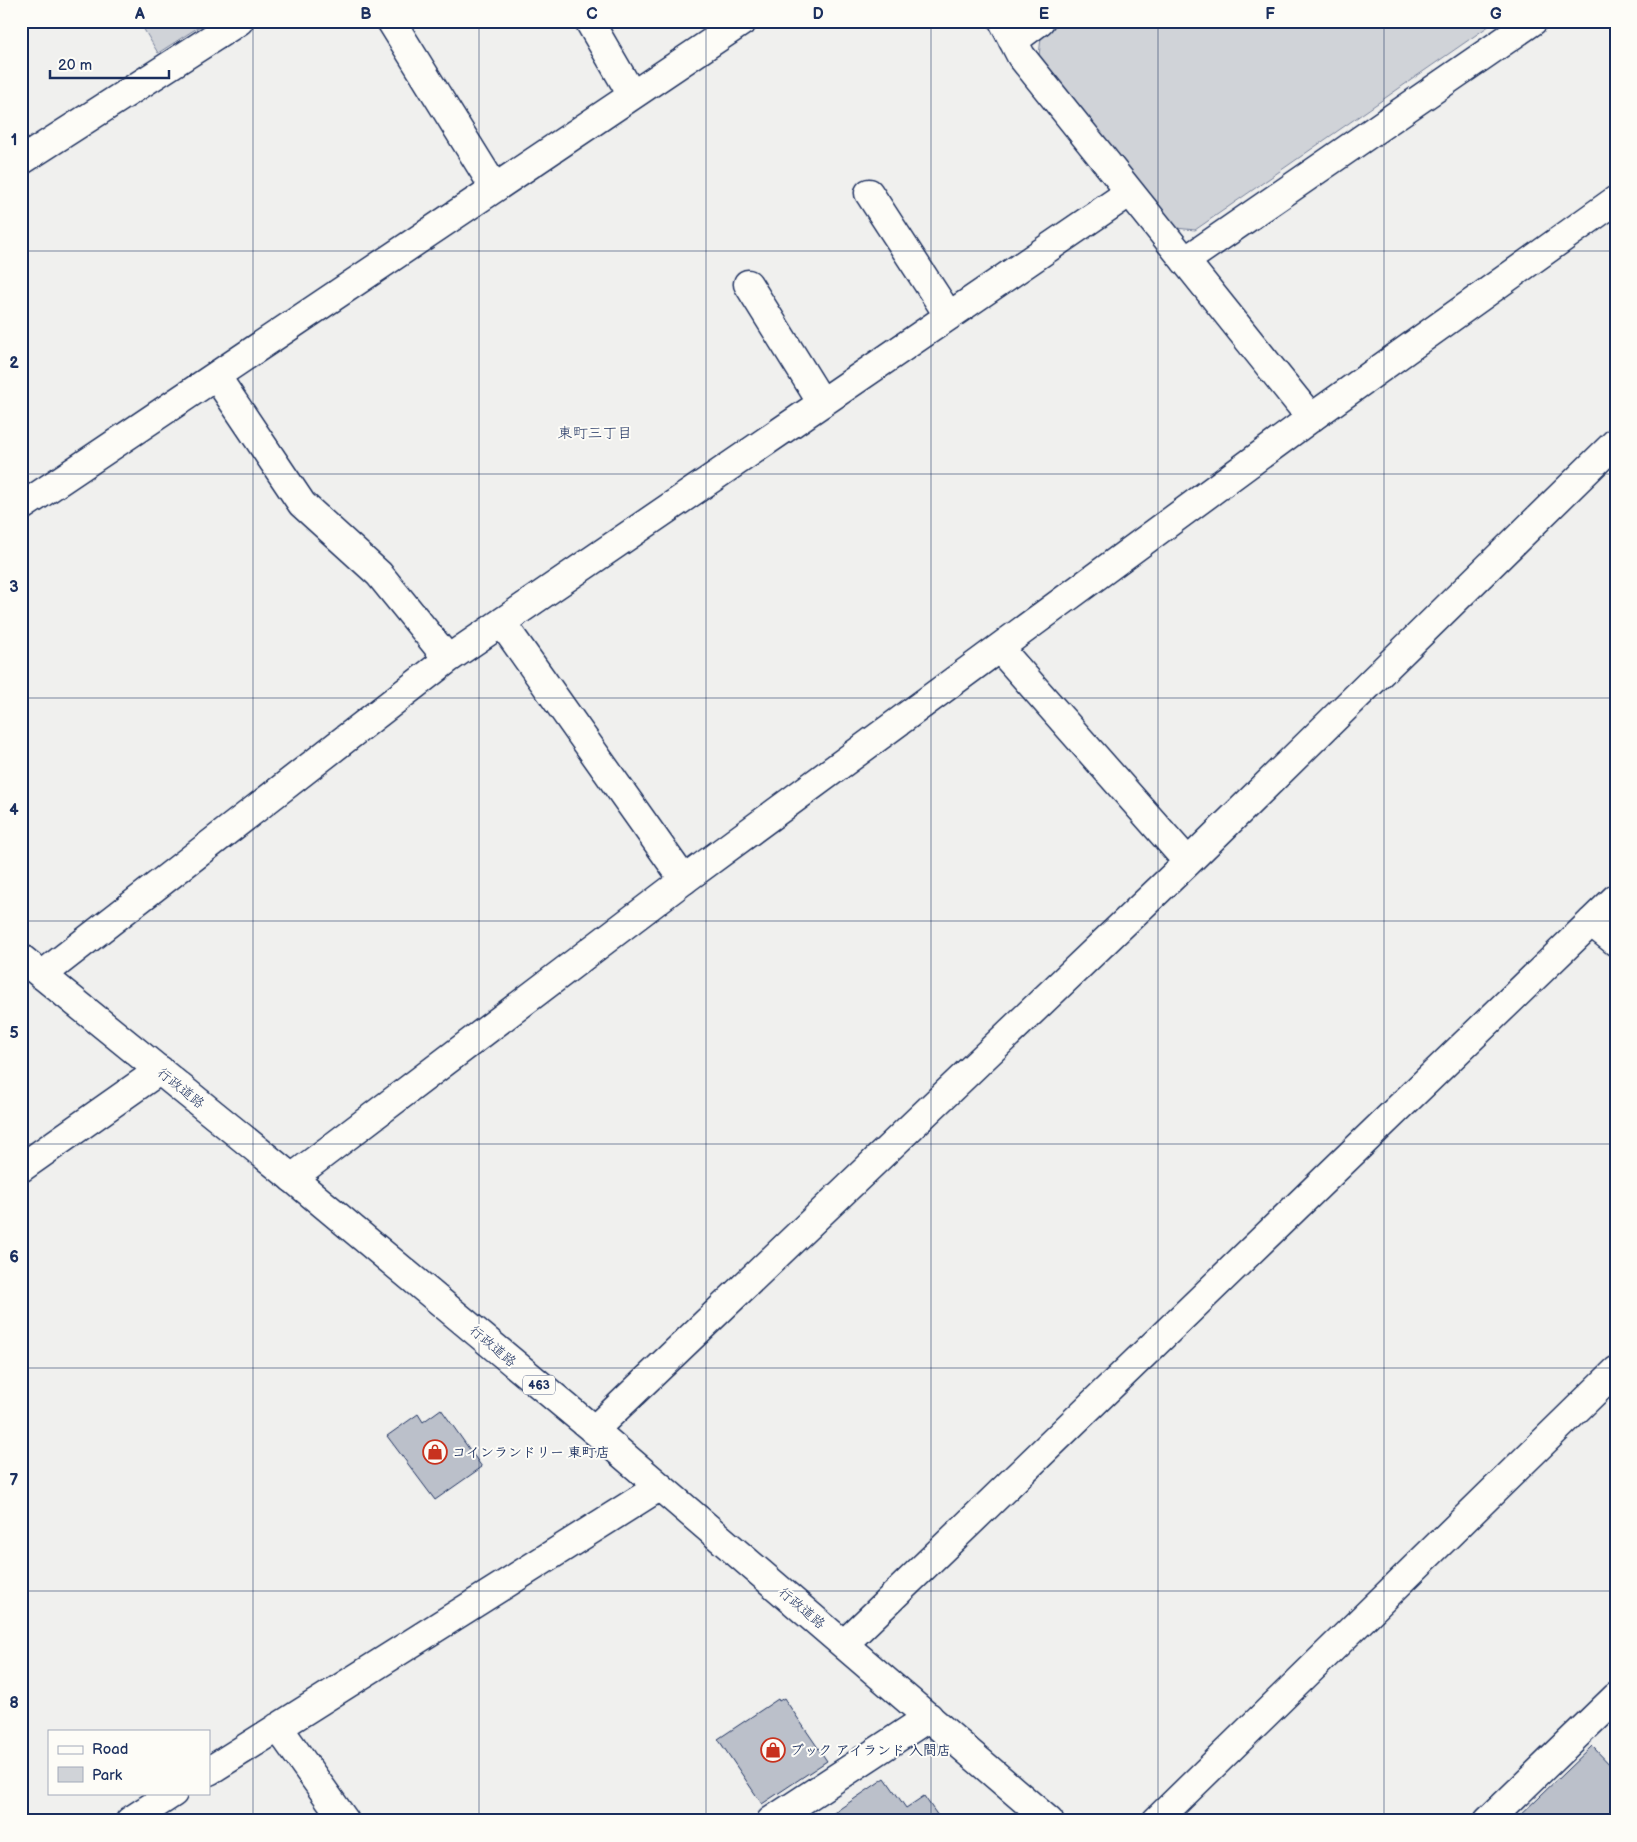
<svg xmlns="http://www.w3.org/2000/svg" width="1637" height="1842" font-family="'Balsamiq Sans','Klee One',sans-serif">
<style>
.green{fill:#d0d3d8;stroke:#76819b}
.building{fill:#bbc0ca;stroke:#1b2f5e}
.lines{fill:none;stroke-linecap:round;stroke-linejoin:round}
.minor-casing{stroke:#1b2f5e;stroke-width:31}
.tertiary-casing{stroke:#1b2f5e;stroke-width:31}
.trunk-casing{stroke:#1b2f5e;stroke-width:31}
.minor{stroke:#fdfcf7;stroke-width:28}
.tertiary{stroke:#fdfcf7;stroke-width:28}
.trunk{stroke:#fdfcf7;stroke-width:28}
.grid{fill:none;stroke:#1b2f5e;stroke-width:1;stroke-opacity:0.55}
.labels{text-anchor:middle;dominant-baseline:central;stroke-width:4;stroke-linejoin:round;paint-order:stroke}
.shield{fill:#fdfcf7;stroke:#5f6c8c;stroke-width:1}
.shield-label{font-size:12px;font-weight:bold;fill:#1b2f5e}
.street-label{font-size:14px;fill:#1b2f5e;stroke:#fdfcf7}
.poi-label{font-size:14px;font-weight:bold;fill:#1b2f5e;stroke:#fdfcf7;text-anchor:start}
.neighbourhood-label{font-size:15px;fill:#1b2f5e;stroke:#fdfcf7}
.neatline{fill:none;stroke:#1b2f5e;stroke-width:2}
.grid-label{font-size:16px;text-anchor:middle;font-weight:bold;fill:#1b2f5e}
</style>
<rect width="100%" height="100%" fill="#f0f0ee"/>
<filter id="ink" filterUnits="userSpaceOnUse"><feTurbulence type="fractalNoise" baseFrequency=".02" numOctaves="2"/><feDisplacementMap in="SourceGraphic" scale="10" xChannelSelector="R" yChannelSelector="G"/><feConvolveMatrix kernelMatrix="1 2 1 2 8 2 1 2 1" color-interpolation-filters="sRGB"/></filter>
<g filter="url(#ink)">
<path class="green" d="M139,21H208L158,53Z
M1063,21H1496L1195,230L1176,228L1039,56L1041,37Z"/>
<path class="building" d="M441,1409L482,1467L435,1500L387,1436L418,1414L423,1422Z
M784,1698L827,1761L762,1804L718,1739L778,1699L779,1701Z
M1592,1746L1616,1771V1821H1514Z
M885,1778L906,1808L924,1796L938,1816L931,1821H822Z"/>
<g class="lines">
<g class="minor-casing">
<path id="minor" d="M391,21L494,187
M589,21L632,95
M1003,21L1021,56L1311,418
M1013,41L1040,21
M21,161L239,21
M869,193L949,316
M1185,261L1533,21
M748,284L822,403
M216,376L302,504L379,574L448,659
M21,507L743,21
M502,623L684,880
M1000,649L1188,862
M1591,922L1616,942
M42,975L448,659L1130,192
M21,1168L160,1070
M594,1430L1188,862L1616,442
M844,1644L1616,898
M278,1727L345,1821
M209,1771L659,1487
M130,1821L173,1793
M771,1821L929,1717
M1156,1821L1616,1371
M1488,1821L1616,1697"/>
</g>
<g class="tertiary-casing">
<path id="tertiary" d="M292,1178L684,880L1311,418L1616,200"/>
</g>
<g class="trunk-casing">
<path id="trunk" d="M21,958L292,1178L594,1430L1049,1821"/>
</g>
<use href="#minor" class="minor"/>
<use href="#tertiary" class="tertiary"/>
<use href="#trunk" class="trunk"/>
</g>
</g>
<path class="grid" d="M253,21V1821M479,21V1821M706,21V1821M931,21V1821M1158,21V1821M1384,21V1821M21,251H1616M21,474H1616M21,698H1616M21,921H1616M21,1144H1616M21,1368H1616M21,1591H1616"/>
<defs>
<g id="shop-ring" transform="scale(1.25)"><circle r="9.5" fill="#fdfcf7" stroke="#c8321e" stroke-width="1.5"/><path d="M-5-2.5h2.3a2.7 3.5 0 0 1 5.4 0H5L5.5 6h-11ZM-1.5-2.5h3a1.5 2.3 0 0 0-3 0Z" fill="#c8321e"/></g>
</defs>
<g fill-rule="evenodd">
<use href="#shop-ring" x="435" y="1452"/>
<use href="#shop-ring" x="773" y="1750"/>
</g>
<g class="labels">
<rect class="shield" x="523" y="1375.5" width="32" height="19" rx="4"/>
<g class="shield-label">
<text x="539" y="1385">463</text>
</g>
<g class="street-label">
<text transform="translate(181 1088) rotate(39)">行政道路</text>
<text transform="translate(493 1346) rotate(40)">行政道路</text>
<text transform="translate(802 1608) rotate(40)">行政道路</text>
</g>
<g class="poi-label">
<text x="452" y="1452">コインランドリー 東町店</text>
<text x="790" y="1750">ブック アイランド 入間店</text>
</g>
<g class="neighbourhood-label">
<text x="595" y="433">東町三丁目</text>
</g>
</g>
<rect width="1637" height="1842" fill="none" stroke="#fdfcf7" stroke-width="55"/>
<rect x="48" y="1730" width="162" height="65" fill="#fdfcf7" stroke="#a3aaba"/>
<rect x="58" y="1746" width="25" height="8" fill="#fdfcf7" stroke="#a3aaba"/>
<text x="92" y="1754" font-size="15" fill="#1b2f5e">Road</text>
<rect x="58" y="1767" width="25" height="15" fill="#d0d3d8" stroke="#a3aaba"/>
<text x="92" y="1780" font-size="15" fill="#1b2f5e">Park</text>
<path d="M50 70v8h119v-8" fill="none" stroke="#1b2f5e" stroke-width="2.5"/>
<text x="58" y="70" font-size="15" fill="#1b2f5e" stroke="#fdfcf7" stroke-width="4" paint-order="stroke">20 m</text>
<rect x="28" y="28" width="1582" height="1786" class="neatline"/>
<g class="grid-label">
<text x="140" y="19">A</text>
<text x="366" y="19">B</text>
<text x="592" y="19">C</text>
<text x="818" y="19">D</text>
<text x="1044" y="19">E</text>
<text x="1270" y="19">F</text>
<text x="1496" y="19">G</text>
<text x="14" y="145">1</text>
<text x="14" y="368">2</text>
<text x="14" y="592">3</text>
<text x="14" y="815">4</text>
<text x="14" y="1038">5</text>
<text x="14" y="1262">6</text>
<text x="14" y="1485">7</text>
<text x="14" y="1708">8</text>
</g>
</svg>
